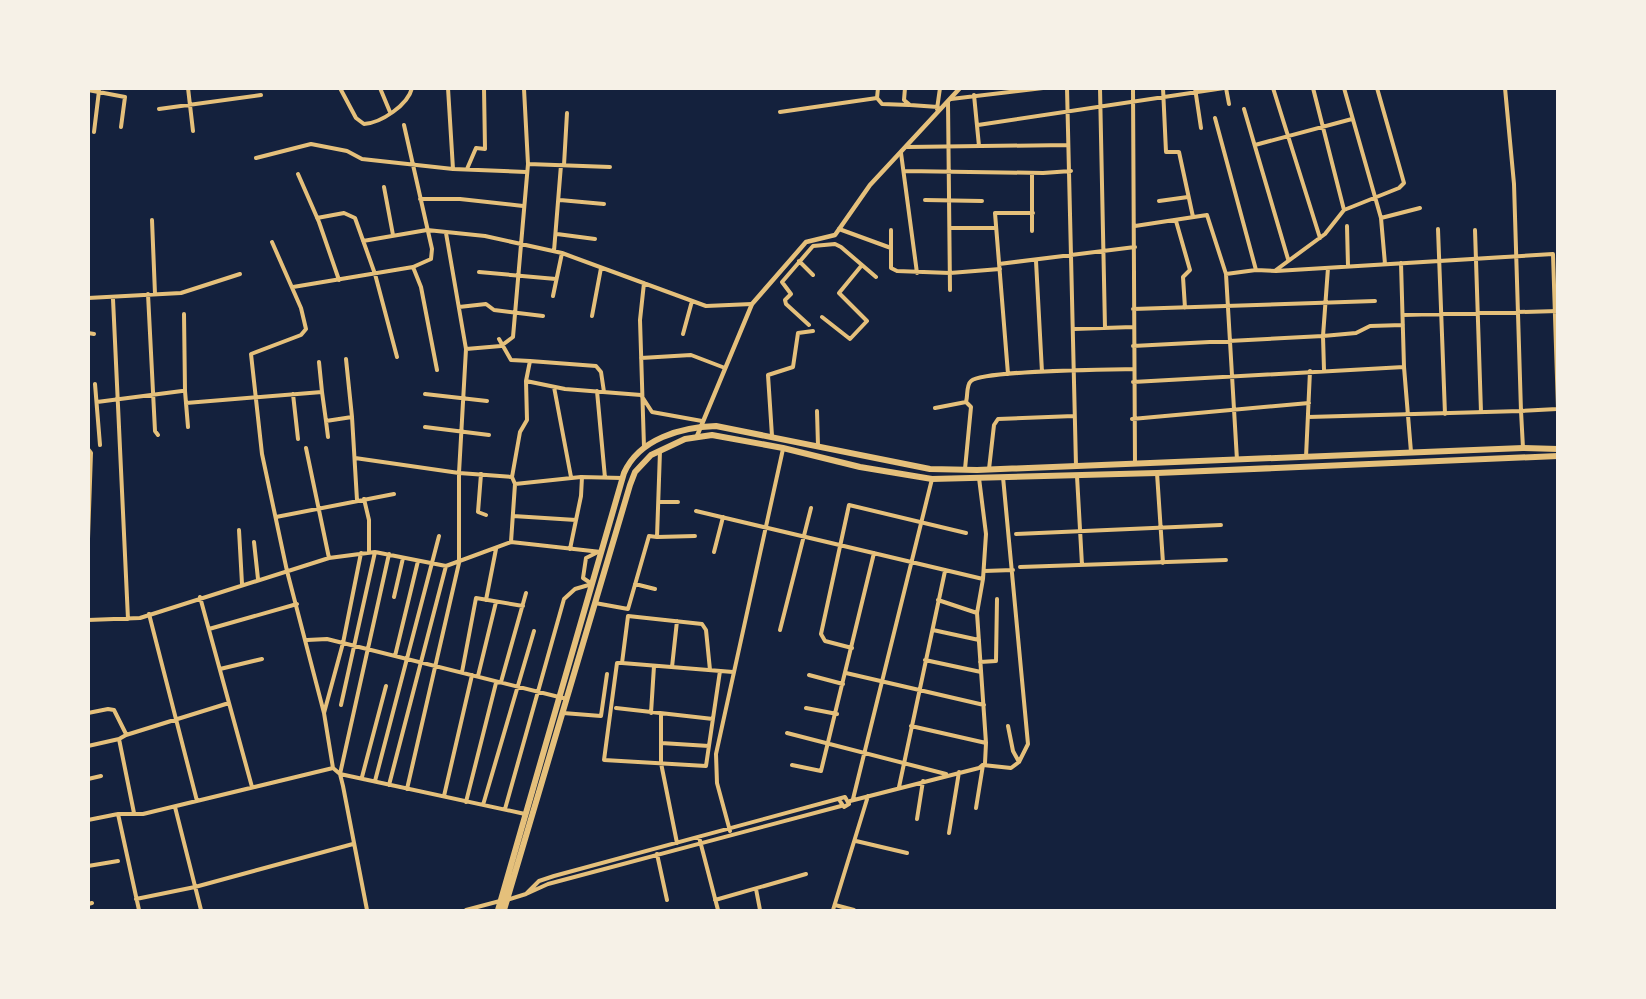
<svg xmlns="http://www.w3.org/2000/svg" width="1646" height="999" font-family="Lato,sans-serif">
<style>
.lines{fill:none;stroke-linecap:round;stroke-linejoin:round}
.minor{stroke:#e5c07b;stroke-width:4}
.tertiary{stroke:#e5c07b;stroke-width:4.5}
.primary{stroke:#e5c07b;stroke-width:6}
</style>
<rect width="100%" height="100%" fill="#14213d"/>
<g class="lines">
<path class="minor" d="M188,88L193,131
M340,88L356,118L364,124C381,123 408,105 412,88
M380,88L390,112
M448,88L453,169
M878,88L877,98L882,104L909,105
M905,88L904,100L910,105L938,107
M1067,88L1076,466
M1100,88L1105,328
M1133,88L1135,463
M1163,88L1166,152H1179L1193,217
M1195,88L1201,128
M1226,88L1229,104
M1273,88L1320,238
M1313,88L1344,210
M1344,88L1381,218L1385,264
M88,90L125,97L121,127
M974,95L979,146
M951,99L1043,88
M948,102L950,290
M159,109L261,95
M937,109L940,88
M1244,109L1288,259
M780,112L877,98
M1215,118L1256,270
M978,125L1224,88
M94,132L99,91
M1255,145L1352,119
M907,147L1068,145
M901,153L917,273
M256,158L311,144L347,151L362,159L453,169L526,172
M528,164L610,167
M564,165L567,113
M467,169L476,148L485,149L484,88
M905,171L1043,173L1071,171
M1032,173V231
M298,174L319,222L339,280
M384,187L393,235
M420,199H460L523,206
M560,200L604,204
M925,200L982,201
M1159,201L1188,197
M317,218L344,213L355,218L375,274L397,357
M1381,218L1420,208
M152,220L155,294
M1176,221L1190,270L1183,277L1185,308
M1135,226L1207,215L1226,274L1237,460
M1347,226L1348,266
M950,228H996
M839,229L891,248V230
M1438,229L1445,414
M1475,230L1481,412
M446,233L466,349L459,473L512,477L515,484L511,542L601,552
M557,234L595,239
M363,241L427,230L485,236L562,253L706,306L752,304
M272,242L301,308L306,329L301,335L251,354L262,454L287,571L324,713L333,768
M891,248V268L897,271L950,273L1000,269
M554,251L561,165
M799,261L813,275
M1036,261L1042,372
M1401,263L1404,367L1411,452
M999,264L1135,247
M413,267L421,287L437,370
M1276,270L1325,234L1344,210L1399,188L1404,183L1377,88
M479,272L556,279
M1226,274L1256,270L1276,271L1553,254L1558,409
M644,283L640,320L644,447
M293,287L413,267L431,259L432,249L404,125
M148,294L155,431L158,435
M553,296L562,253
M88,298L181,293L240,274
M113,299L128,619
M459,307L486,304L494,310L543,316
M1133,309L1375,301
M184,314L185,391
M1403,315L1558,311
M592,316L601,268
M822,317L850,339L867,321L839,293L862,265
M809,325L786,304L785,300L791,294L782,282L813,246L835,244L841,247L876,277
M1074,329L1133,327
M88,333L94,334
M683,334L692,301
M499,339L511,360L530,361L526,381L527,420L520,432L512,477
M1133,346L1323,336L1356,333L1370,326L1403,325
M466,349L501,346L513,337L528,164L524,89
M641,358L691,355L725,368
M346,359L352,417
M530,361L596,366L601,372L604,392
M319,362L322,392
M1324,370L1323,336L1328,268
M1008,374L995,213H1033
M526,381L565,389L641,395L652,412L702,421
M1133,382L1404,367
M95,384L100,445
M554,387L571,477
M597,391L605,478
M293,394L298,439
M425,394L487,401
M97,402L182,391H185L186,403L322,392L326,421L352,417L357,500
M186,403L188,427
M935,408L966,402C968,396 966,385 971,381C984,370 1108,370 1133,369
M817,411L818,446
M1308,417L1521,411L1514,184L1505,88
M1132,419L1309,403
M326,421L328,437
M425,427L489,435
M772,436L768,375L793,367L798,333L813,331
M306,448L329,558
M1523,448L1521,411L1557,409
M88,449L91,453L88,539
M1306,457L1310,371
M355,458L459,473V563L407,789
M965,469L971,407L966,402
M989,469L994,425L998,419L1074,416
M1157,473L1163,563
M481,474L478,512L486,515
M1077,476L1082,565
M515,484L581,477L622,478
M364,499L369,520V552
M660,502H678
M696,511L983,579
M513,516L576,520
M276,517L394,494
M239,530L242,584
M1016,534L1221,525
M657,537L695,536
M254,542L258,579
M570,549L581,496L582,477
M714,552L723,517
M389,554L340,774L525,814
M1020,567L1226,560
M984,571L1013,570
M592,584L583,578L586,558L596,553
M635,584L655,589
M200,597L252,787
M394,597L403,558
M486,600L496,549
M938,600L977,613
M595,603L628,609L649,536L657,537L660,451
M149,614L197,801
M88,620L140,618L329,558L375,552L446,566L511,542
M209,629L297,604
M780,630L811,508
M933,630L979,640
M307,640L327,639L567,699
M852,648L825,641L821,634L849,505L966,533
M395,656L418,561
M925,660L981,672
M980,662L996,661L997,599
M622,663L628,616L702,624L706,630L710,670
M672,667L677,621
M220,669L262,659
M720,671L706,766L604,760L617,663H622L733,672
M462,672L476,598L523,606
M846,673L984,705
M809,675L843,684
M478,676L496,602
M341,705L375,552
M616,708L713,719
M806,708L837,714
M88,713L108,709L114,710L126,734
M324,713L343,643L361,553
M563,713L601,716L607,674
M651,713L654,666
M661,714V763L677,843
M911,726L986,743
M1008,726L1013,751L1019,762
M787,733L946,774
M119,739L126,735L229,703
M661,743L709,746
M88,746L119,739L134,813
M792,765L821,771L874,553
M362,777L386,686
M88,779L101,776
M375,781L439,536
M389,785L446,566
M899,787L945,571
M444,796L472,675
M853,799L932,479
M840,801L844,807L849,804L845,797L554,876L539,881L526,894L548,884L841,806
M850,801L979,768L985,763L986,743L977,613L983,579L986,534L979,478
M466,802L496,683L501,682L526,593
M483,805L534,631
M175,807L201,910
M976,808L983,765L1011,768L1019,762L1028,744L1003,477
M505,809L564,599L575,589L592,584
M118,814L139,910
M917,819L923,781
M88,820L118,814H143L333,768L340,774L343,786L367,910
M730,831L717,783L716,754L783,449
M949,833L959,772
M699,837L718,910
M856,841L907,853
M657,854L667,900
M88,866L118,861
M756,889L760,910
M136,899L195,887L353,844
M507,900L526,894
M715,900L806,874
M88,904L92,903
M835,905L854,910
M466,910L500,901
M833,910L868,796"/>
<path class="tertiary" d="M697,436L752,304L806,242L835,235L870,185L960,88"/>
<path class="primary" d="M498,910L624,473C639,439 681,427 716,426L930,469L977,470L1523,448L1558,449
M504,910L630,485L635,472L651,455L685,439L712,435L783,448L860,467L932,479L1157,473L1558,456"/>
</g>
<rect width="1646" height="999" fill="none" stroke="#f6f1e7" stroke-width="180"/>
</svg>
